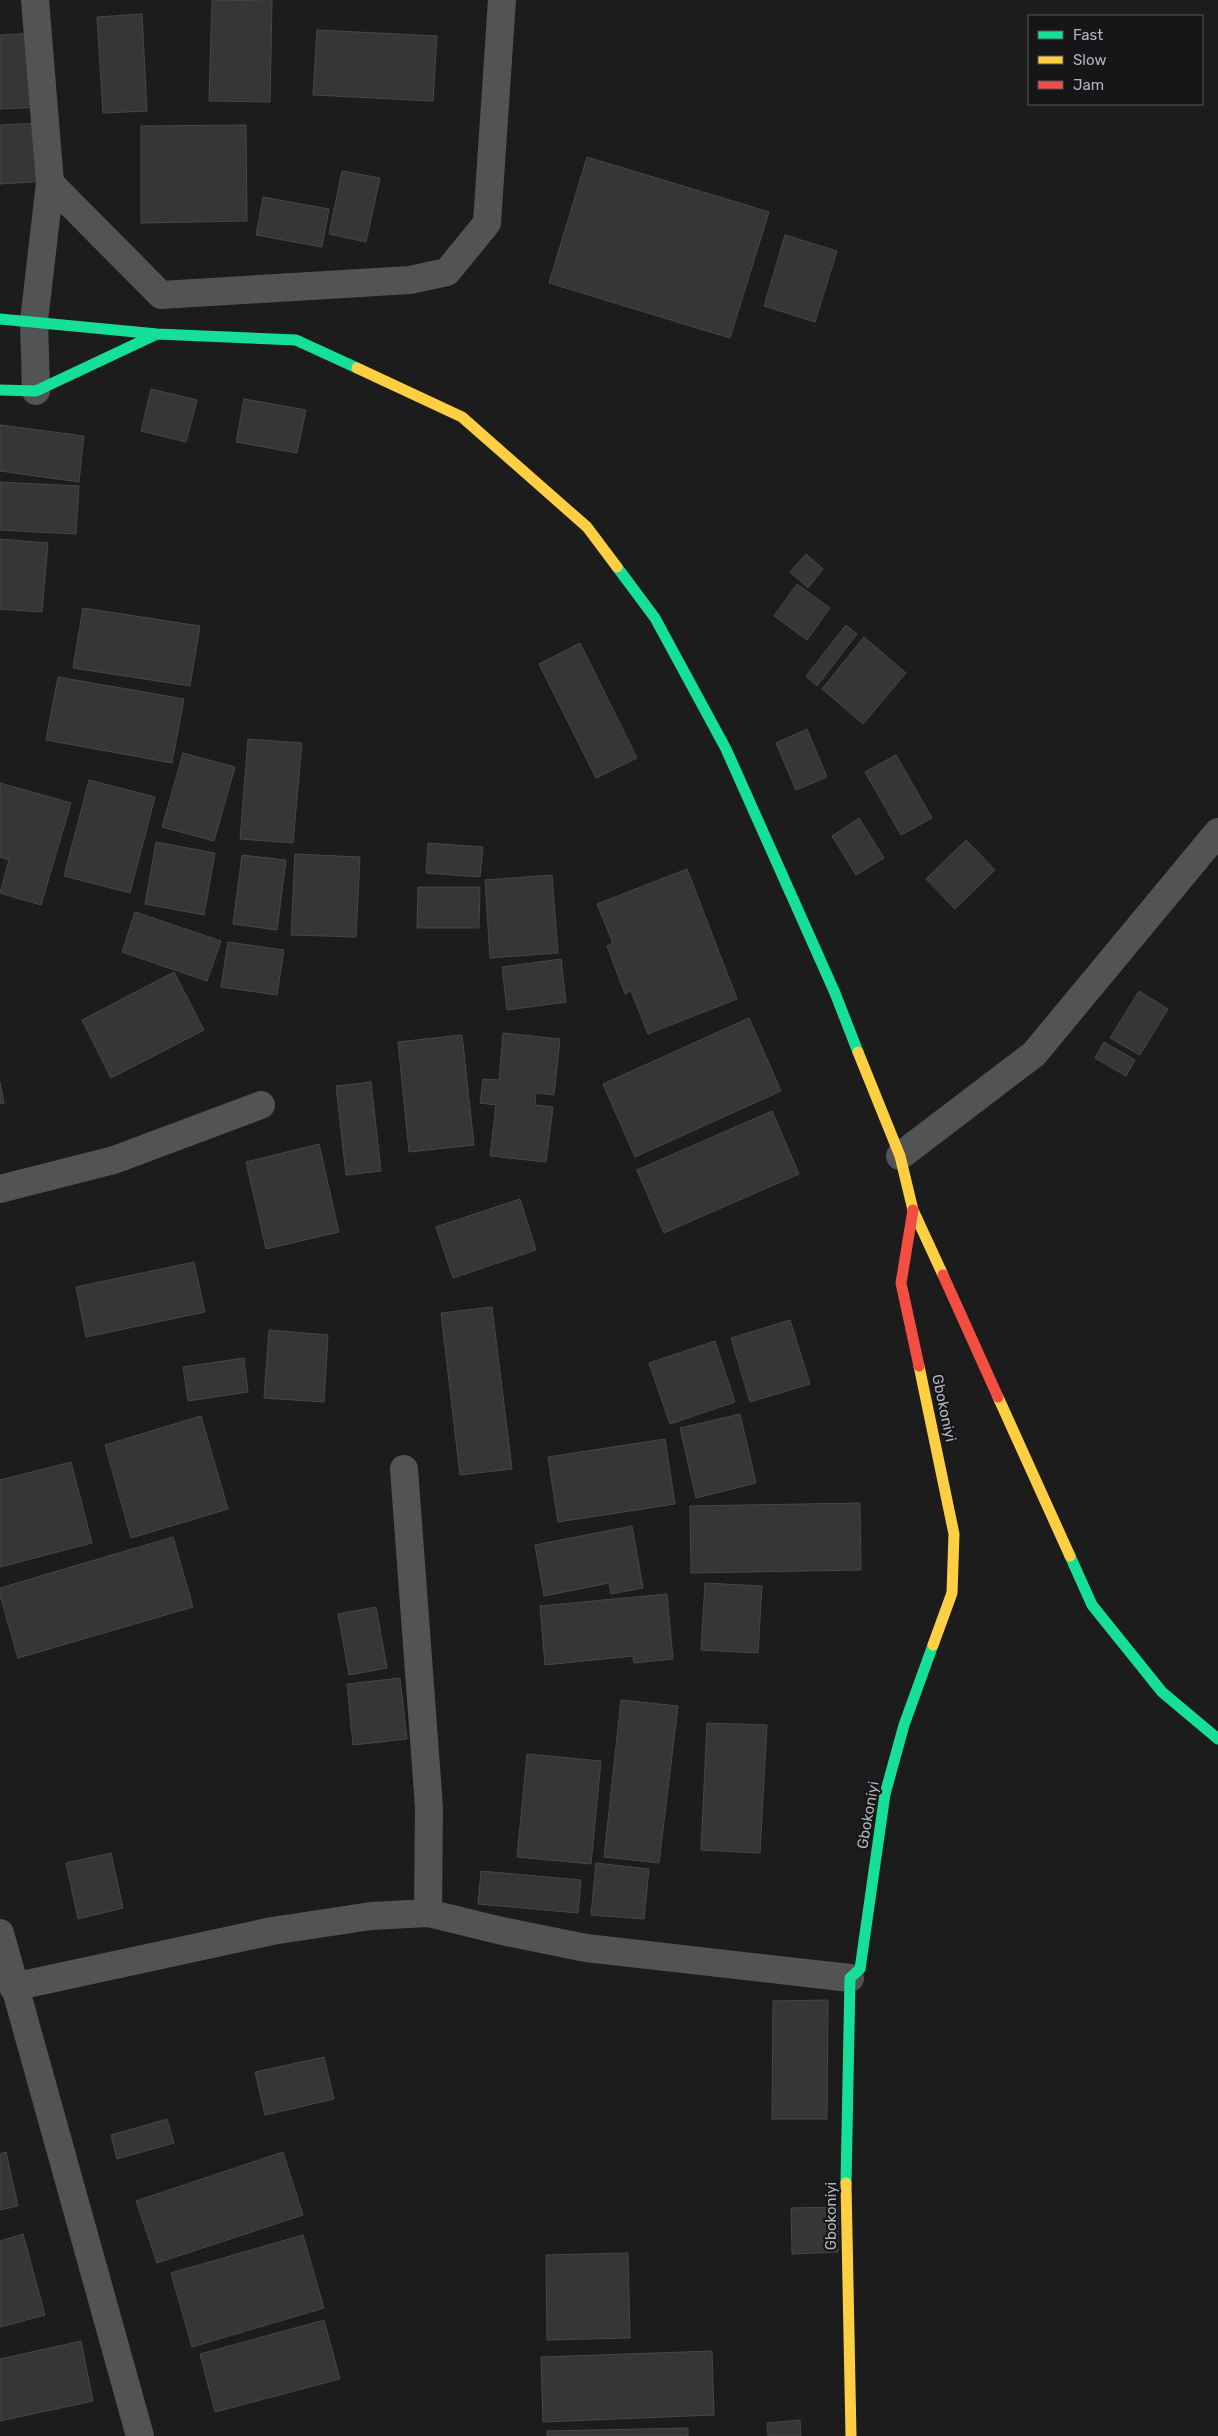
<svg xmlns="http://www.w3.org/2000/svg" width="1218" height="2436" font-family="Rubik,sans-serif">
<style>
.building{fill:#363637;stroke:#454748}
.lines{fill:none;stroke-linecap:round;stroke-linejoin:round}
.street{stroke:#515355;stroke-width:28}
.fast{stroke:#16e098;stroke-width:11}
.slow{stroke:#ffcf43;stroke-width:11}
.jam{stroke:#f24e42;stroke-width:11}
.labels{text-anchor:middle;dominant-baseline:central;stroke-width:4.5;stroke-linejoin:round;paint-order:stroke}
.street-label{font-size:15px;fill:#afb5bb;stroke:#161618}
</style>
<rect width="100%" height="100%" fill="#1c1c1c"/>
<path class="building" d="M212,0L272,1L270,102L209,101Z
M142,14L147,111L103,113L97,17Z
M317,30L437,36L433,101L313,95Z
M38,33L42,107L0,109V35Z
M43,123L47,181L0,184V125Z
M246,125L247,221L141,223V126Z
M587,157L769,212L730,338L549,283Z
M342,171L380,178L366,242L329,234Z
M263,197L329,209L322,247L256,235Z
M785,235L837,251L815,322L764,306Z
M151,389L197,400L186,442L141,431Z
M244,399L306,410L297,453L236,442Z
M0,425L84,436L79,482L0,471Z
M0,482L79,486L76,534L0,530Z
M0,539L48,543L42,612L0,609Z
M806,554L823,569L808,588L790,572Z
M797,584L830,608L807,640L774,616Z
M83,608L200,626L190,686L73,668Z
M846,625L857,634L817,686L806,676Z
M864,637L906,673L863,724L822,689Z
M580,643L637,758L596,778L539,664Z
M58,677L184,699L172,763L46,740Z
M807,729L827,777L796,790L776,743Z
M248,739L302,743L293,843L240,839Z
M183,753L235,767L214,841L162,827Z
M896,755L932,818L901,835L865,772Z
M89,780L155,797L130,893L64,876Z
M0,783L71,803L41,905L0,893L9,860L0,857Z
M859,818L884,858L856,875L832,836Z
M966,840L995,870L955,909L926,879Z
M156,842L215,853L204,915L145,904Z
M428,843L483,847L480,877L426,873Z
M295,854L360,857L356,937L291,935Z
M242,855L286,860L277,930L233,924Z
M687,869L737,999L648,1034L631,991L625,994L607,946L613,943L597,904Z
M552,875L558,953L490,958L485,880Z
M418,887H480L479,928H417Z
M135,912L221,941L207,981L122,952Z
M228,942L284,950L277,995L221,987Z
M561,959L566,1002L507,1010L502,967Z
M174,972L204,1030L111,1078L82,1020Z
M1139,991L1168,1009L1140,1055L1110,1038Z
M749,1018L781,1091L635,1157L603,1084Z
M503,1033L560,1039L554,1095L536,1093L535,1105L553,1107L546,1162L490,1156L496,1105L480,1103L483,1079L499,1080Z
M462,1035L474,1145L409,1152L398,1042Z
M1104,1042L1135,1060L1126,1076L1095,1058Z
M0,1082L4,1103L0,1104Z
M371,1082L381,1171L346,1175L336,1086Z
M772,1111L799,1174L664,1233L637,1170Z
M319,1144L339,1232L266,1249L246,1162Z
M520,1199L536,1250L453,1278L436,1227Z
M194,1262L205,1312L86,1337L76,1287Z
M492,1307L512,1469L460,1475L441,1313Z
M790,1320L810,1384L750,1402L731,1338Z
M269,1330L328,1335L324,1402L264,1398Z
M715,1341L735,1402L670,1424L649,1363Z
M244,1358L248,1392L188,1401L183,1367Z
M740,1414L756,1483L696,1498L680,1428Z
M201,1416L228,1509L131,1538L105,1445Z
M665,1439L675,1504L558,1522L548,1457Z
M71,1462L92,1543L0,1567V1480Z
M860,1503L861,1570L691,1573L690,1506Z
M632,1526L643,1588L611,1594L609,1583L544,1596L535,1545Z
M173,1537L193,1607L18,1658L0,1595V1588Z
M705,1583L762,1586L758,1653L701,1650Z
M667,1594L673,1659L634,1663L633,1656L545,1665L540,1606Z
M376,1607L387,1668L349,1675L338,1614Z
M400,1678L407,1739L353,1745L347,1684Z
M621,1700L678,1706L659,1863L604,1857Z
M707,1723L767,1725L760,1853L701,1850Z
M527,1754L601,1761L591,1864L517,1857Z
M111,1853L123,1908L78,1919L66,1863Z
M596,1863L649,1869L644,1919L591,1915Z
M481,1871L581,1880L578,1913L478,1904Z
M828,2000L827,2119H772L773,2001Z
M324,2057L334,2099L265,2115L255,2072Z
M167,2119L174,2143L117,2159L111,2135Z
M6,2152L18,2206L0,2210V2154Z
M283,2152L303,2215L157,2263L136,2201Z
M838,2207V2252L792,2254L791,2208Z
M23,2234L45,2315L0,2327V2241Z
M303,2235L324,2308L192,2347L171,2273Z
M628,2253L630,2338L547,2340L546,2255Z
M324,2320L340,2379L215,2412L200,2354Z
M81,2341L93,2401L0,2421V2359Z
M712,2351L714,2415L543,2422L541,2357Z
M800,2420L801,2436H768L767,2423Z
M688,2428V2436H547V2431Z"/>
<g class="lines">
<path class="street" d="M35,0L50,183L34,321L36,391
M50,183L161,295L410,280L447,272L487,223L502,0
M900,1156L1034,1054L1218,832
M0,1189L114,1160L261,1105
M404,1469L429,1807L428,1913
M0,1933L140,2436
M13,1987L272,1931L371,1916L428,1913L502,1931L586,1948L850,1978"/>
<path class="fast" d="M0,319L157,334L296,340L357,368
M0,390L36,391L157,334
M617,567L655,618L726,749L835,993L858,1052
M1070,1556L1092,1605L1162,1692L1218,1739
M846,2183L850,1978L860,1969L885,1794L904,1725L933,1645"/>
<path class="slow" d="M357,368L462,417L587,527L617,567
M858,1052L900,1156L913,1210L943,1275
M919,1366L954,1534L952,1593L933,1645
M998,1397L1070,1556
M846,2183L851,2436"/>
<path class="jam" d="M913,1210L901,1283L919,1366
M943,1275L998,1397"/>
</g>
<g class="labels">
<g class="street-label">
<text transform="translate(944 1408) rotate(78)">Gbokoniyi</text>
<text transform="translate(868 1815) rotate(-80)">Gbokoniyi</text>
<text transform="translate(831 2216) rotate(-90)">Gbokoniyi</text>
</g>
</g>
<rect x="1028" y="15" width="175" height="90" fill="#161618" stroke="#535659"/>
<rect x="1038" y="31" width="25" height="8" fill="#16e098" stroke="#535659"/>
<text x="1073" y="40" font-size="15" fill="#afb5bb">Fast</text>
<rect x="1038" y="56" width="25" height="8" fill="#ffcf43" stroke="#535659"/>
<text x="1073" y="65" font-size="15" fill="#afb5bb">Slow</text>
<rect x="1038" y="81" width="25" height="8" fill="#f24e42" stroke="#535659"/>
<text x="1073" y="90" font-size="15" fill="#afb5bb">Jam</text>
</svg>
